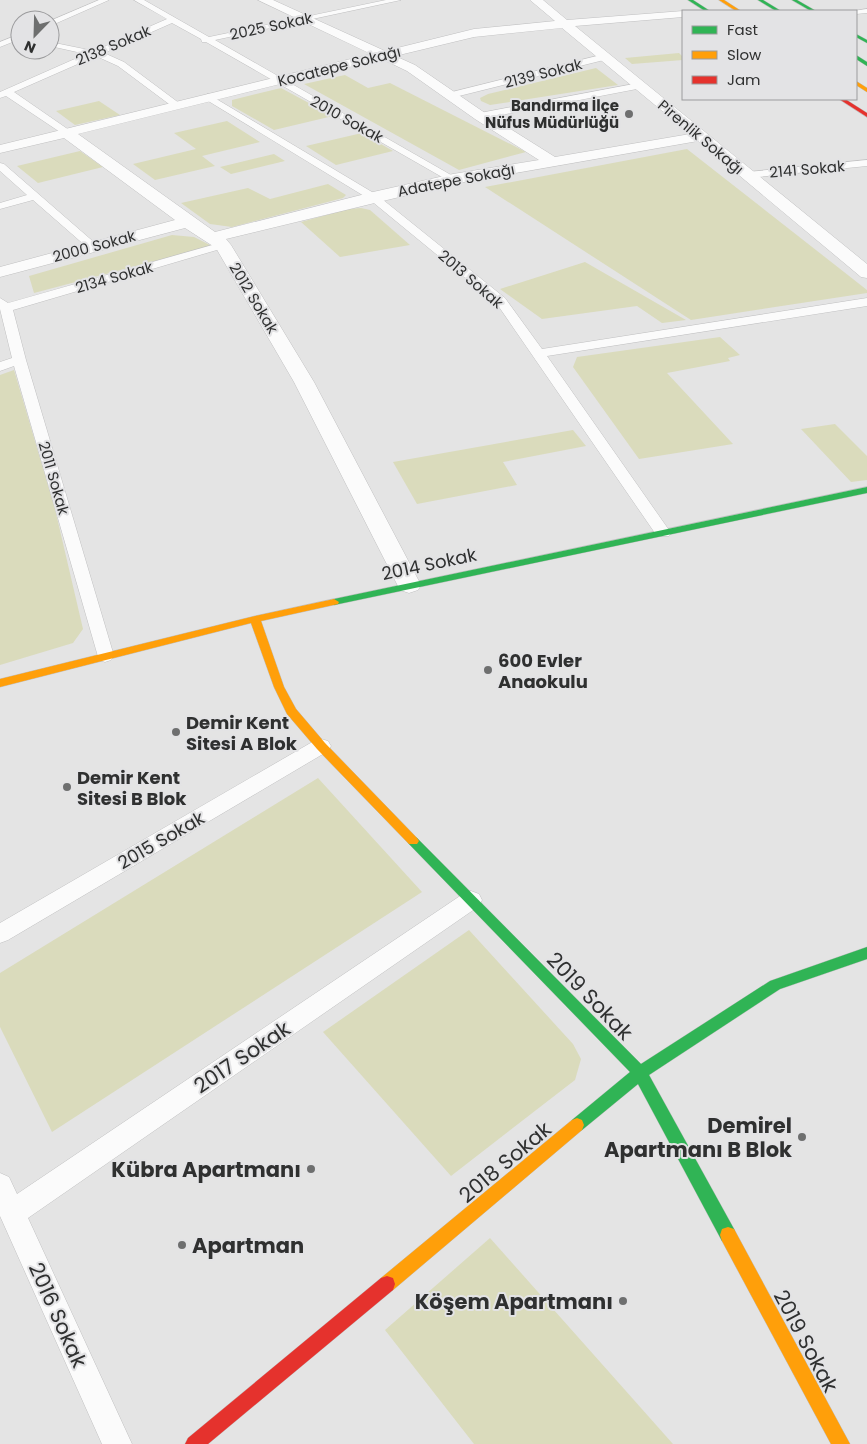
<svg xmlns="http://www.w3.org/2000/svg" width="867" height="1444" font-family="Poppins,sans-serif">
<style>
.green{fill:#dadbbc}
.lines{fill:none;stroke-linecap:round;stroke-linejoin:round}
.lane-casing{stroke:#c0c0c1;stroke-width:1}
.street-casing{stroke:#c0c0c1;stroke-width:1}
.fast-casing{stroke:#c0c0c1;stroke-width:1}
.slow-casing{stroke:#c0c0c1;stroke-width:1}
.jam-casing{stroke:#c0c0c1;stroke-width:1}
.lane{fill:#fbfbfb;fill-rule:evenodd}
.street{fill:#fbfbfb;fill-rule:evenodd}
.fast{fill:#30b455;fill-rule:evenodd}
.slow{fill:#ff9f0a;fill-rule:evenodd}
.jam{fill:#e5322d;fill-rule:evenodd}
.poi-dot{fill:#6e6f6f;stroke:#e3e3e5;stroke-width:2}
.labels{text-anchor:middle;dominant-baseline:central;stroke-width:4;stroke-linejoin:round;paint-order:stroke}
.far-street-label{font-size:15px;fill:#2f3030;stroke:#e3e3e5}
.far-poi-label{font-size:15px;font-weight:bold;fill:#2f3030;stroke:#e3e3e5;text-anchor:end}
.street-label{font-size:18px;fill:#2f3030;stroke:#e3e3e5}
.poi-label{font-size:18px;font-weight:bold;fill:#2f3030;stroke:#e3e3e5;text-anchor:start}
.near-street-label{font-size:21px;fill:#2f3030;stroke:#e3e3e5}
.near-poi-label{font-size:21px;font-weight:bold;fill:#2f3030;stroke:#e3e3e5;text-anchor:end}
</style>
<rect width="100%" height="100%" fill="#e4e4e4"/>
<path class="green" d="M679,53L683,57V60L632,64L625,58Z
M596,68L618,85L490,105L481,101L480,98L488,94Z
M345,75L368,88L390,83L526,152L459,170L304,84Z
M281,88L333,116L274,130L232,106V100Z
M99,101L120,115L75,125L56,111Z
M227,121L260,142L202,156L215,166L155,180L133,164L196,149L174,133Z
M362,133L393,151L336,165L306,146Z
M687,149L867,290V293L691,320L485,187Z
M80,151L103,167L38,183L17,166Z
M274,154L285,161L231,174L220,167Z
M328,184L346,195L343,198L232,227L210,224L181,203L248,188L270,199Z
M361,208L370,210L410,245L340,257L301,222L348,209Z
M172,235L194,237L212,246L34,293L29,276Z
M585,262L686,320L662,323L637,306L542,319L500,289Z
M720,337L740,355L728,358L730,361L667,373L733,444L639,459L573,367L577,357Z
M14,370L55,509L83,629L73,643L0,665V375Z
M835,424L867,456V480L851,482L801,429Z
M573,430L586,446L503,462L517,485L417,504L393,462Z
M318,778L422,892L52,1132L0,1027V973Z
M469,930L573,1044L581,1059L575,1080L451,1176L323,1032Z
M490,1238L673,1444H474L385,1330Z"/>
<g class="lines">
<g class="lane-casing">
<path id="lane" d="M99,0H109L50,26V21Z
M134,0H144L209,37L386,0H401L215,40L458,179L453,182L449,181L206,42H202L201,39L172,23L104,53L124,62L179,103V107H173L118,66L96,56L14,92L69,130V134H63L6,96L0,98V92L86,54L50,46V42L94,51L167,19Z
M867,9V13L856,14V11H853Z
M20,34V39L0,47V42Z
M605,54L608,55V59L451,98L446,95L448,93Z
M639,83L642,84V88L480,119L475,116L480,113Z
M208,94L377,195L505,298L542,349L867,298V306L547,356L671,533L669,536H657L497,304L369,199L205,99L203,97Z
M867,160V166L748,178L743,175L748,172Z
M0,163L4,164L96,244L98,246L96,248H88L33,200L0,209V203L27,195L0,171Z
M223,242L229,245L227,247L13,310L26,360L114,656L111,660L105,662L99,660L14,366L0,371V362L12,358L0,309V298L8,303Z
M321,739L328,741L331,746L328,751L8,940L0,943V923L314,741Z
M471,891L479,894L482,900L479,906L28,1218L132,1444H102L0,1216V1173L9,1177L17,1194L463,894Z"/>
</g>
<g class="street-casing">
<path id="street" d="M258,0H273L385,51L474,29L555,21L530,0H543L567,20L683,11H686H683V17L575,26L867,264V278L861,277L698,141L453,184L226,239L231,245L314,382L421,585L418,590L409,593L400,590L294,382L216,248L185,228L0,277V267L175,220L64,138L0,153V145L371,54ZM562,28L690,134L555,157L485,113L415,65L395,56L474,37ZM382,59L407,71L475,119L539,160L453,174L373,192L215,232L78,134Z"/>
</g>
<g class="fast-casing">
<path id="fast" d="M688,0H693L710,11H705Z
M758,0H763L781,11H776Z
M792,0H797L816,11H811Z
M856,34L867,40V43L856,37Z
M856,55L867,62V66L856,59Z
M867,487V493L334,605L329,602L334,599Z
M413,836L417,838L641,1064L770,981L867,947V959L780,989L649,1075L734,1229L736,1235L734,1241L728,1243L722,1241L638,1084L582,1130L577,1132L572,1130L570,1125L572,1120L630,1072L409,844L407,841L409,838Z"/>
</g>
<g class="slow-casing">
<path id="slow" d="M719,0H724L741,11H736Z
M856,81L867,88V92L856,85Z
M334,599L339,602L338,604L261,621L284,687L296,709L325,743L417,838L419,841L417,844H409L317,749L287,714L274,687L251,623L0,687V679L255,616Z
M577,1118L582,1120L584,1125L582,1130L393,1290L387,1292L381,1290L379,1284L381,1278L572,1120Z
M728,1227L734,1229L850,1444H831L722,1241L720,1235L722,1229Z"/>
</g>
<g class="jam-casing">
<path id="jam" d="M839,99H845L867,113V117Z
M387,1276L393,1278L395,1284L393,1290L208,1444H185L188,1438L381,1278Z"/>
</g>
<use href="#lane" class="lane"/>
<use href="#street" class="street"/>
<use href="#fast" class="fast"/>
<use href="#slow" class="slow"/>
<use href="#jam" class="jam"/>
</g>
<g class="poi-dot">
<circle cx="629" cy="114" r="5"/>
<circle cx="488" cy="670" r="5"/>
<circle cx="176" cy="732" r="5"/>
<circle cx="67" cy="787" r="5"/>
<circle cx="802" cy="1137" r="5"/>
<circle cx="311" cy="1169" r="5"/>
<circle cx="182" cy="1245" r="5"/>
<circle cx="623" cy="1301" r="5"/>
</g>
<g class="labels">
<g class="far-street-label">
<text transform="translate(271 26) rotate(-12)">2025 Sokak</text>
<text transform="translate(113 45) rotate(-23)">2138 Sokak</text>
<text transform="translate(339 66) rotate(-14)">Kocatepe Sokağı</text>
<text transform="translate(543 73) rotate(-14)">2139 Sokak</text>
<text transform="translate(347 119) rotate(29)">2010 Sokak</text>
<text transform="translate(701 137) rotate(40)">Pirenlik Sokağı</text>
<text transform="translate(807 169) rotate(-5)">2141 Sokak</text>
<text transform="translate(456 180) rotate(-11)">Adatepe Sokağı</text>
<text transform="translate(94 246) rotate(-15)">2000 Sokak</text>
<text transform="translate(114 277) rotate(-16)">2134 Sokak</text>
<text transform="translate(471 279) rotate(41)">2013 Sokak</text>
<text transform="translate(254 298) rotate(59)">2012 Sokak</text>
<text transform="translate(54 478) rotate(74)">2011 Sokak</text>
</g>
<g class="far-poi-label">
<text x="619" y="105">Bandırma İlçe<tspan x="619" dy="17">Nüfus Müdürlüğü</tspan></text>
</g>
<g class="street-label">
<text transform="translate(429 564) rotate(-12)">2014 Sokak</text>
<text transform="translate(161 840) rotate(-30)">2015 Sokak</text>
</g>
<g class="poi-label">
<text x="498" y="660">600 Evler<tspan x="498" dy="21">Anaokulu</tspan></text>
<text x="186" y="722">Demir Kent<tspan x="186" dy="21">Sitesi A Blok</tspan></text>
<text x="77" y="777">Demir Kent<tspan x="77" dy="21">Sitesi B Blok</tspan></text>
</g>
<g class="near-street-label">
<text transform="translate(590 996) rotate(46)">2019 Sokak</text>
<text transform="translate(242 1057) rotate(-34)">2017 Sokak</text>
<text transform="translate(505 1162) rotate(-40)">2018 Sokak</text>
<text transform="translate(58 1315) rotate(66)">2016 Sokak</text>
<text transform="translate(806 1341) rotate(62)">2019 Sokak</text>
</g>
<g class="near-poi-label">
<text x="792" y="1125">Demirel<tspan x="792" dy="24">Apartmanı B Blok</tspan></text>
<text x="301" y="1169">Kübra Apartmanı</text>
<text x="192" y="1245" text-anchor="start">Apartman</text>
<text x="613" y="1301">Köşem Apartmanı</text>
</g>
</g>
<rect x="682" y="10" width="175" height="90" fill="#e3e3e5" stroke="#9b9b9d"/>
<rect x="692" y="26" width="25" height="8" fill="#30b455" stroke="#9b9b9d"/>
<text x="727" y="35" font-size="15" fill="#2f3030">Fast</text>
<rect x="692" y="51" width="25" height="8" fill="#ff9f0a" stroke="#9b9b9d"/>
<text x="727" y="60" font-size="15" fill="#2f3030">Slow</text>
<rect x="692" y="76" width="25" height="8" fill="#e5322d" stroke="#9b9b9d"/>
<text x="727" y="85" font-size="15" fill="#2f3030">Jam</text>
<g transform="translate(35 35) rotate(203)"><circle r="24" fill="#e3e3e5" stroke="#9b9b9d"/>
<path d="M0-4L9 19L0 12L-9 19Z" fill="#6e6f6f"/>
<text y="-8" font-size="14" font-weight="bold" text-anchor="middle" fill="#2f3030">N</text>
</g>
</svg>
